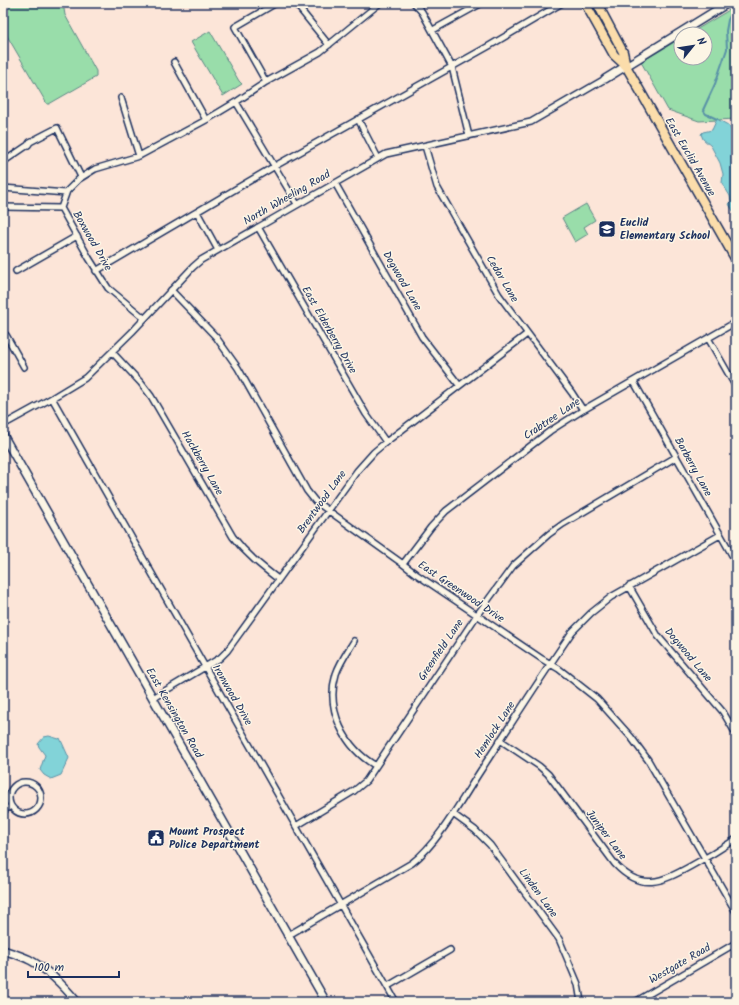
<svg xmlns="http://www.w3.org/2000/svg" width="739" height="1005" font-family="Kalam,sans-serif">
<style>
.green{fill:#9da;stroke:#5a8684}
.water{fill:#82d3d8;stroke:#5991a7}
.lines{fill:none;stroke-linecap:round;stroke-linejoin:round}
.stream{stroke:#5991a7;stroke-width:2}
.street-casing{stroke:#1b2f5e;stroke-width:8}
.secondary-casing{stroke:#1b2f5e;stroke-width:10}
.primary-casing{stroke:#1b2f5e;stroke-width:11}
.street{stroke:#fcf5e5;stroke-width:5}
.secondary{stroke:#fcf5e5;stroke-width:7}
.primary{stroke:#fbddab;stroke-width:8}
.labels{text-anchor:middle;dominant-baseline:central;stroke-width:3;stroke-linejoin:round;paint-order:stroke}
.street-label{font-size:11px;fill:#1b2f5e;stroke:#fcf5e5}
.poi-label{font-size:11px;font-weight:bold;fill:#1b2f5e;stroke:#fcf5e5;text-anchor:start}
</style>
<rect width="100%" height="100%" fill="#fce5d8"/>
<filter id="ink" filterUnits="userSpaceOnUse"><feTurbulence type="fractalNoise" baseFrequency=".025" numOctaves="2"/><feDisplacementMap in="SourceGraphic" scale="8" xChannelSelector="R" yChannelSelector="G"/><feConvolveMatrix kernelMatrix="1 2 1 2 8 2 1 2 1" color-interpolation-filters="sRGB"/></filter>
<g filter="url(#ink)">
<path class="green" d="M3,3H63L65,15L96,71V77L49,104H47L3,29Z
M736,6V119L699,121L668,110L641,62L681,38V58H705V34H689Z
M210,31L239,81L242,84L223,96L191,42Z
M586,204L595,220L584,227L588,234L575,242L562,218Z"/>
<path class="water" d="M717,119L728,125L736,137V216L729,204L731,202L730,196L722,183L723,174L720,163L711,146L703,139L701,134L703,132L712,130Z
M49,736L59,739L60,738L69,758L61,775L51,779L44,775L40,770L45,755L39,747L38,744L44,737Z"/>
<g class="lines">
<path class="stream" d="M717,119L706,114L703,110L715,84L727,49L726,31L728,20L732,12L730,4"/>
<g class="street-casing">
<path id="street" d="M295,3L329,45
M414,3L422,12L452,67L469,136
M433,30L482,3
M174,62L206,120
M266,82L235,27L276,3
M121,98L139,156
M236,102L297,204
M358,119L378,158
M425,146L437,187L499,295L572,393L583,410
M3,162L28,145L30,142L57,128L81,177
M335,183L422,337L459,385
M3,188L66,193
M3,207L61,208
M197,212L218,250
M258,227L366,414L386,442
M16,271L77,236
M96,271L275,166L489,46L562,3
M171,290L216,337L238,368L307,491L315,501L403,564L416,574L542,659L559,669L597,699L631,737L648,760L736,912
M144,318L108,288L89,258L61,208L67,191L79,179L95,169L139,156L206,120L236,102L266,82L320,52L380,3
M3,335H6L24,367
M708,338L736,387
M112,352L141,383L151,396L233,537C246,554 261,566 278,579
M634,382L736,562
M52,398L396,1002
M3,425L52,398L85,378L132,332L193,267L201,260L386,154L531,122L605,79
M403,564L431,527L446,511L550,431L583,410L736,322
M629,586L658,636L723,712L736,734
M354,641C348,651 340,662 336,674C325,710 345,748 376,766
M153,698L220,658L227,651L357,471L374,452L386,442L527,334
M500,740L539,766L548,774L615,864C641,892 662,882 691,866C706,858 721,849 736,839
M9 798a16 16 0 1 1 32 0a16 16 0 1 1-32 0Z
M3,811L11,806
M453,814L475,830L490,845L559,939L578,984L581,1002
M296,826L354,791L366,781L477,615L513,566L549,534L563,524L676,457
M287,936L412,863C439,842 462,799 481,770C511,724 541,677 572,632L591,613L611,597L720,535
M388,986L450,950
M635,1002L736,943"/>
</g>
<g class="secondary-casing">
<path id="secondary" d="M605,79L728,3
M3,435L326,1002
M3,950C12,953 22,956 30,960C48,970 64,986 77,1002"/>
</g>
<g class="primary-casing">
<path id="primary" d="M585,3L614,55L626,66L736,260
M597,3L623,52L626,66"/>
</g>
<use href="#street" class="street"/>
<use href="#secondary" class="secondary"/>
<use href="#primary" class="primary"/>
</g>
</g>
<defs>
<g id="school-square" transform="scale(0.9)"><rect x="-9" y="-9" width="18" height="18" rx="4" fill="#1b2f5e" stroke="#fcf5e5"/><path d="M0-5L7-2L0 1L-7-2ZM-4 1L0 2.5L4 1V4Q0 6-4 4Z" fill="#fff"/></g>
<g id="civic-square" transform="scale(0.9)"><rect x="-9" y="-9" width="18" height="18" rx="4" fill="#1b2f5e" stroke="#fcf5e5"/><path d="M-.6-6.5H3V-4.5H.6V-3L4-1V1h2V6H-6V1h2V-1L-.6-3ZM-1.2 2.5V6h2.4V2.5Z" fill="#fff"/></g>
</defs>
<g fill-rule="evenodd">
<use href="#school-square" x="607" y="229"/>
<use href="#civic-square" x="156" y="838"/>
</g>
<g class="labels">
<g class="street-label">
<text transform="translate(690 157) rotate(60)">East Euclid Avenue</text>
<text transform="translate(287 198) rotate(-30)">North Wheeling Road</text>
<text transform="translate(92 241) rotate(60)">Boxwood Drive</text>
<text transform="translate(502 279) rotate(59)">Cedar Lane</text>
<text transform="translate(402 281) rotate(60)">Dogwood Lane</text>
<text transform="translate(329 330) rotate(60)">East Elderberry Drive</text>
<text transform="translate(552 419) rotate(-34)">Crabtree Lane</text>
<text transform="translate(202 463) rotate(60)">Hackberry Lane</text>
<text transform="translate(693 467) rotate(61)">Barberry Lane</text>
<text transform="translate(322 502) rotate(-54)">Brentwood Lane</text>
<text transform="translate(461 592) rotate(34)">East Greenwood Drive</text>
<text transform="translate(441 650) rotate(-56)">Greenfield Lane</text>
<text transform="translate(688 655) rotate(50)">Dogwood Lane</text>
<text transform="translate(232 695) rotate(60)">Ironwood Drive</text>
<text transform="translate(174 713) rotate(60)">East Kensington Road</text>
<text transform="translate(495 730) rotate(-57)">Hemlock Lane</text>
<text transform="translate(606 835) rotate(53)">Juniper Lane</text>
<text transform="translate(538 893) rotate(54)">Linden Lane</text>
<text transform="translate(680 964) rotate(-30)">Westgate Road</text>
</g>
<g class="poi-label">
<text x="620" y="223">Euclid<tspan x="620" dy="13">Elementary School</tspan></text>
<text x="169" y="832">Mount Prospect<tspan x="169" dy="13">Police Department</tspan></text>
</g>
</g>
<rect width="739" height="1005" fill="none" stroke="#fcf5e5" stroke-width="16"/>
<rect x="8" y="8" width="723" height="989" fill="none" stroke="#1b2f5e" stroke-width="1.5" filter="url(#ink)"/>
<g transform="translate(693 46) rotate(60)"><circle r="19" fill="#fcf5e5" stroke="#a2a6af"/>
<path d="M0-3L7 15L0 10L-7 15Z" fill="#1b2f5e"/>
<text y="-6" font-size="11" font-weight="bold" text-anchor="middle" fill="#1b2f5e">N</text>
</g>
<path d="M28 971v6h91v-6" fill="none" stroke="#1b2f5e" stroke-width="2"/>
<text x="34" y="971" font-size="12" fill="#1b2f5e" stroke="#fcf5e5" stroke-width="3" paint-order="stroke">100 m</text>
</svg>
